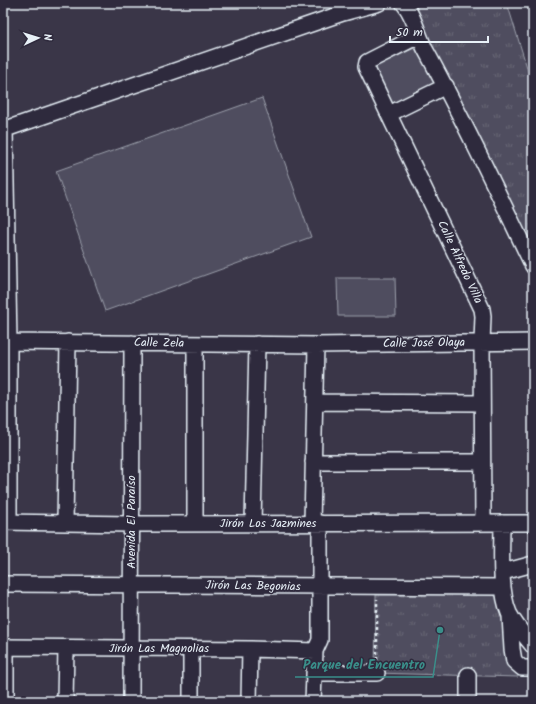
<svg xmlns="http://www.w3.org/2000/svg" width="536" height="704" font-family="Kalam,sans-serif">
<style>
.grass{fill:#504e5f;stroke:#9ca0ac}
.park{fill:url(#park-tufts);stroke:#9ca0ac}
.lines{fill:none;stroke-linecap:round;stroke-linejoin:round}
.street-casing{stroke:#e8f1f8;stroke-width:18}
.path{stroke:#e8f1f8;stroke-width:2.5;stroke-dasharray:3 3;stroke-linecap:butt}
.street{stroke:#2f2a3d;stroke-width:15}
.labels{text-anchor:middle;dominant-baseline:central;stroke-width:3;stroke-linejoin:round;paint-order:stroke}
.street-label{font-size:12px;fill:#e8f1f8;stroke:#2f2a3d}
.leader{fill:none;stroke:#3a8f8a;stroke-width:1.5}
.callout-dot{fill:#3a8f8a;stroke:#2f2a3d;stroke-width:1.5}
.callout-label{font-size:13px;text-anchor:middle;font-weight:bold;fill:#3a8f8a;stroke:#2f2a3d;stroke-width:3;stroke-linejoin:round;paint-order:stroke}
</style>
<defs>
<pattern id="park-tufts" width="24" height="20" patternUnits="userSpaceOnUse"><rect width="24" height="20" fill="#504e5f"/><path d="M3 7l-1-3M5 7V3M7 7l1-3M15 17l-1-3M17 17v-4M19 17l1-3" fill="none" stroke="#696877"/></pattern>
</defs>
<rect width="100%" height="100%" fill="#3a3648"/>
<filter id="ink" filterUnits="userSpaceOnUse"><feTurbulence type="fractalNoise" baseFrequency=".025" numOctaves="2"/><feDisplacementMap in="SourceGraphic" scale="8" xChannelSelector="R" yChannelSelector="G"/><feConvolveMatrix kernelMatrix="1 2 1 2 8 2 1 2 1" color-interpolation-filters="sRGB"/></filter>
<g filter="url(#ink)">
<path class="grass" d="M419,46L436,83L391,104L374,67Z
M262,98L311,237L105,311L56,171Z
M337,278H395L396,316H338Z"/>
<path class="park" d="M410,3H507L533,87V256Z
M498,594L510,665L518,672V677L375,673L376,595Z"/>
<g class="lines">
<g class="street-casing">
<path id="street" d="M403,3C413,13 418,35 425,49C464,120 498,193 533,266
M418,36L367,62L366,67L482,309L483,316L482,343L483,522
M389,114L446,86
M5,129L9,342V522
M3,130L343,13L379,3
M3,342L316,345L533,342
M315,402L482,403
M313,462H482
M3,522L130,524L533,523
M195,522V344
M65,523L68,342
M253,523L257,344
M312,523L316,345
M502,523C502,548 499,590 509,613C515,625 525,636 533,646
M503,572L533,564
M3,584L503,587
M510,616L512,649L514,661L522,668H533
M3,647L250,649L315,651
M314,673H377
M6,701V647
M65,701L66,648
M131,701L132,343
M191,701V649
M249,701L250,649
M313,701L315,651L320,640V523
M468,701V675"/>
</g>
<path class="path" d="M377,660V599"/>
<use href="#street" class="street"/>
</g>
</g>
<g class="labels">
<g class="street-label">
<text transform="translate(460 262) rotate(65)">Calle Alfredo Villa</text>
<text transform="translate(159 343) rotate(1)">Calle Zela</text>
<text transform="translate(424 343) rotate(-1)">Calle José Olaya</text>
<text transform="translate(131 522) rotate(-90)">Avenida El Paraíso</text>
<text x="268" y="523">Jirón Los Jazmines</text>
<text transform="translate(253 586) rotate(1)">Jirón Las Begonias</text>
<text x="159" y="648">Jirón Las Magnolias</text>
</g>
</g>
<path class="leader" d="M440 630L433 677H295"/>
<circle class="callout-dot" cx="440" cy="630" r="4"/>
<g class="callout-label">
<text x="364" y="669">Parque del Encuentro</text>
</g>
<rect width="536" height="704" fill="none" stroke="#2f2a3d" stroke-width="16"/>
<rect x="8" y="8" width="520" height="688" fill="none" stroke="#e8f1f8" stroke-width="1.5" filter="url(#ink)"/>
<g transform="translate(38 38) rotate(86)" stroke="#2f2a3d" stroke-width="3" paint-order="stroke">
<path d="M0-3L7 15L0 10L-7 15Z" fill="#e8f1f8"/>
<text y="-6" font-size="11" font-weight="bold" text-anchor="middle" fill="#e8f1f8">N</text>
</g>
<path d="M390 36v6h98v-6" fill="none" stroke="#e8f1f8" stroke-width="2"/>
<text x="396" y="36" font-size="12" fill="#e8f1f8" stroke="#2f2a3d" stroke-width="3" paint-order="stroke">50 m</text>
</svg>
